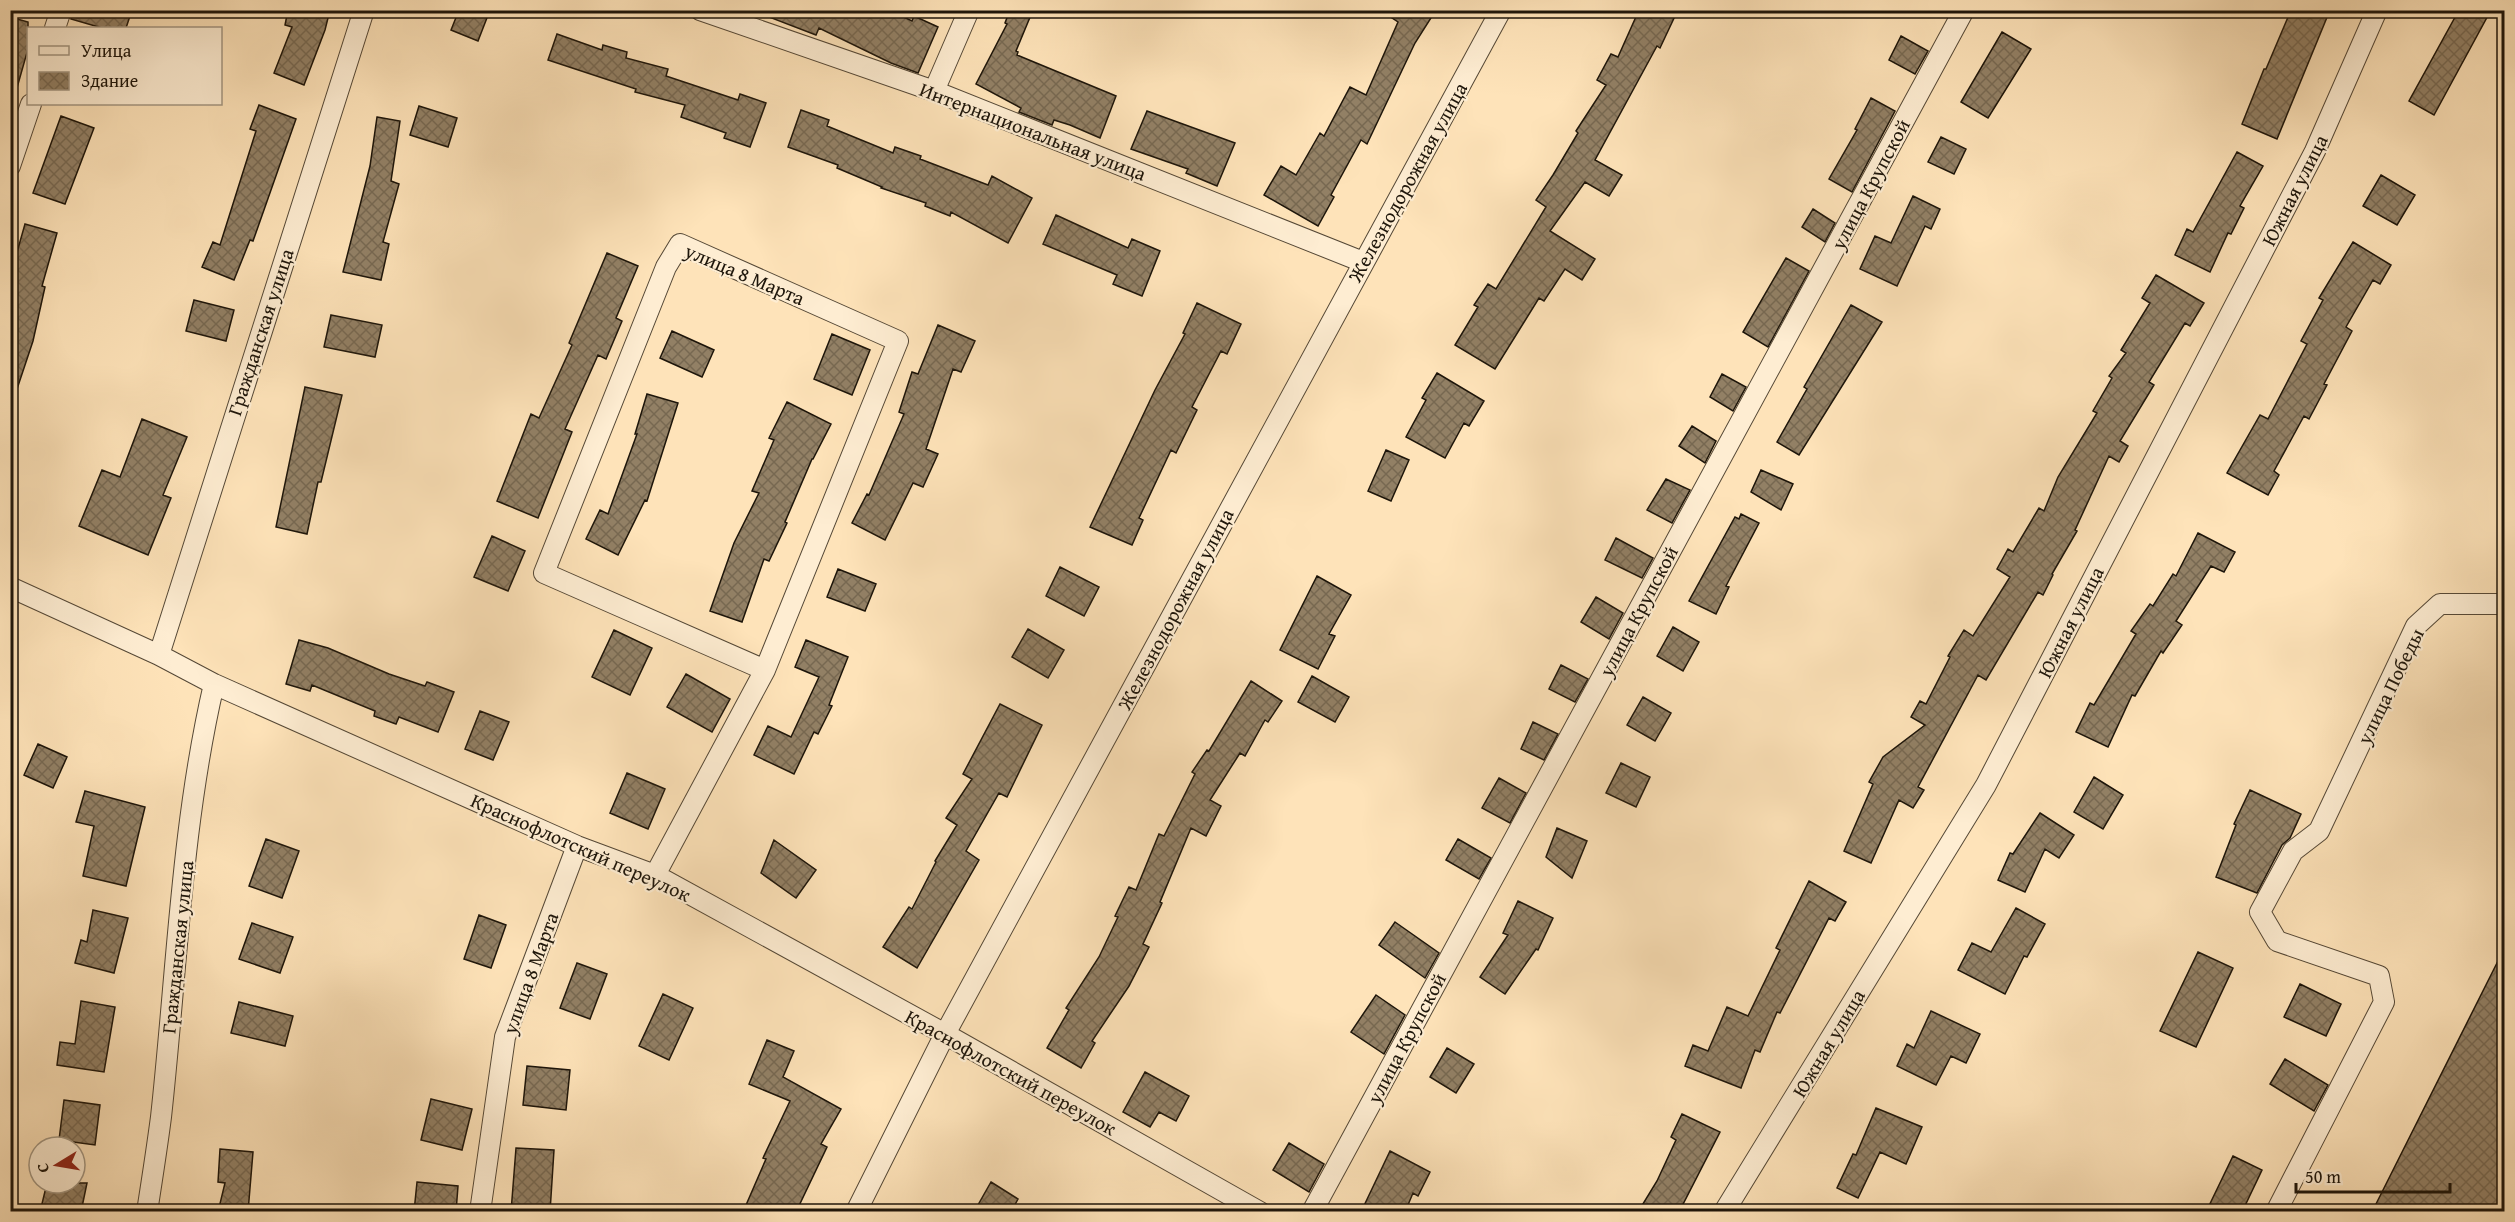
<svg xmlns="http://www.w3.org/2000/svg" width="2515" height="1222" font-family="'Gentium Book Plus',serif">
<style>
.building{fill:url(#building-cross-hatch);stroke:#1d150a;stroke-width:1.5}
.lines{fill:none;stroke-linecap:round;stroke-linejoin:round}
.street-casing{stroke:#554836;stroke-width:22}
.street{stroke:#feedd2;stroke-width:20}
.labels{text-anchor:middle;dominant-baseline:central;stroke-width:4.5;stroke-linejoin:round;paint-order:stroke}
.street-label{font-size:20px;fill:#1d150a;stroke:#feedd2}
</style>
<defs>
<pattern id="building-cross-hatch" width="8" height="8" patternUnits="userSpaceOnUse" patternTransform="scale(1.5)"><rect width="8" height="8" fill="#928065"/><path d="M0 0l8 8M0 8l8-8" fill="none" stroke="#776851"/></pattern>
</defs>
<rect width="100%" height="100%" fill="#fee3b9"/>
<filter id="stains"><feTurbulence type="fractalNoise" baseFrequency=".00333" numOctaves="4"/><feColorMatrix values="0 0 0 0 .2 0 0 0 0 .09 0 0 0 0 .02 0 0 0 .5 -.17"/></filter>
<radialGradient id="worn" r=".72"><stop offset=".6" stop-color="#630" stop-opacity="0"/><stop offset="1" stop-color="#630" stop-opacity=".3"/></radialGradient>
<path class="building" d="M73,10H132L126,28H102L71,19Z
M288,10H330L325,30L304,85L274,73L292,27L285,25Z
M459,10H490L478,41L451,30Z
M757,10H889L912,21L914,16L938,27L918,73L891,63L819,28L816,35L756,12Z
M1010,10H1033L1016,51L1018,52L1017,55L1116,96L1100,138L1070,125L1054,120L1052,125L1019,112L1021,108L976,84L1007,24L1005,23Z
M1380,10H1436L1415,43L1367,144L1361,140L1331,195L1334,197L1318,226L1264,195L1281,166L1296,175L1320,133L1324,136L1350,87L1366,95L1398,22Z
M1639,10H1664L1675,16L1660,48L1657,46L1595,160L1622,175L1609,196L1585,182L1550,231L1595,259L1582,280L1565,269L1544,301L1539,298L1495,369L1455,345L1478,307L1474,305L1488,284L1496,289L1546,207L1536,200L1553,175L1578,133L1576,131L1606,85L1597,80L1611,54L1618,57Z
M2291,10H2330L2277,139L2242,124L2264,69H2266Z
M2459,10H2491L2434,115L2409,101Z
M10,17L28,22V49L15,95L10,94Z
M2002,32L2031,49L1988,118L1961,102Z
M557,34L602,50L603,45L627,52L626,58L668,69L666,76L738,100L740,94L766,103L750,147L724,138L726,133L681,117L685,105L635,92L636,89L548,60Z
M1901,36L1928,51L1915,74L1889,60Z
M1871,98L1895,111L1852,192L1829,179L1857,130L1855,129Z
M259,105L296,119L253,241L250,240L234,280L202,267L213,242L220,245L256,131L250,129Z
M419,106L457,118L448,147L410,135Z
M801,110L829,120L827,126L893,153L895,147L921,156L920,159L988,185L992,176L1032,198L1008,243L951,212L950,216L925,206L926,203L881,188L882,187L837,168L838,165L788,147Z
M1147,111L1235,143L1217,186L1186,173L1188,169L1131,149Z
M61,116L94,128L65,204L33,193Z
M377,117L400,121L391,181L399,184L383,242L389,244L381,280L343,272L370,166Z
M1941,137L1966,149L1954,174L1928,162Z
M2237,152L2263,166L2240,206L2244,208L2231,234L2228,233L2210,272L2175,255L2187,229L2193,232Z
M2381,175L2415,195L2397,225L2363,206Z
M1913,196L1940,209L1931,229L1925,226L1897,286L1860,269L1875,236L1891,243Z
M1813,209L1835,223L1825,242L1802,227Z
M1056,215L1128,248L1132,239L1160,251L1142,296L1113,284L1117,275L1043,244Z
M25,224L57,233L42,286L45,287L33,341L14,398H10V277Z
M2353,242L2391,265L2380,284L2373,280L2346,327L2352,331L2324,384L2327,385L2309,419L2304,416L2274,471L2279,475L2268,495L2227,473L2260,415L2268,419L2307,344L2301,341L2323,300L2319,298Z
M607,253L638,266L616,318L622,321L606,359L598,355L565,429L572,432L538,518L497,501L531,414L539,418L572,345L569,343Z
M1786,258L1809,271L1768,347L1743,332Z
M2156,275L2204,303L2190,326L2185,323L2149,382L2154,385L2120,441L2128,446L2119,462L2109,456L2075,530L2077,531L2052,574L2053,575L2043,595L2038,592L1986,680L1978,675L1918,787L1924,790L1913,808L1899,800L1871,863L1844,851L1873,784L1869,782L1883,757L1925,725L1911,717L1920,701L1926,704L1950,657L1948,656L1964,630L1973,636L2010,577L1997,569L2008,549L2013,552L2039,508L2044,511L2058,477L2097,413L2093,411L2112,378L2109,376L2126,353L2121,350L2150,303L2142,298Z
M194,300L234,310L226,341L186,331Z
M1197,303L1241,324L1227,354L1221,351L1192,407L1197,410L1176,453L1171,450L1139,518L1143,520L1132,545L1090,527L1155,390L1185,334L1183,333Z
M1851,305L1882,322L1799,455L1777,442L1807,389L1804,387Z
M331,315L382,325L375,357L324,347Z
M938,325L975,341L961,372L953,369L926,449L938,454L923,487L913,483L885,540L852,523L867,494L869,495L904,414L899,412L912,372L918,374Z
M672,331L714,350L702,377L660,358Z
M832,334L870,350L852,395L814,379Z
M1437,373L1484,401L1469,426L1464,423L1445,458L1406,437L1426,400L1422,398Z
M1722,374L1746,387L1733,411L1710,397Z
M305,387L342,395L321,482H318L307,534L276,527Z
M647,394L678,403L647,501L645,500L618,555L586,539L600,510L608,514L637,434H635Z
M787,402L831,424L813,459H812L785,522L787,523L769,561L764,559L742,622L710,611L734,543L759,493L752,491L774,440L769,438Z
M142,419L187,437L163,495L171,498L148,555L79,526L102,470L120,477Z
M1692,426L1716,441L1705,463L1679,446Z
M1386,450L1409,460L1391,501L1368,491Z
M1761,470L1793,484L1781,510L1751,492Z
M1666,479L1690,490L1672,523L1647,510Z
M1741,514L1759,523L1726,586L1729,587L1716,614L1689,601L1735,517L1739,519Z
M2198,533L2235,552L2224,572L2211,566L2176,621L2182,625L2163,653L2161,651L2135,696L2132,695L2108,747L2076,732L2090,703L2094,705L2136,634L2131,631L2150,604L2153,606L2173,574L2176,576Z
M492,536L525,551L508,591L474,577Z
M1616,538L1653,558L1642,578L1605,560Z
M1060,567L1099,587L1084,616L1046,596Z
M838,569L876,584L865,611L827,597Z
M1317,576L1351,595L1329,634L1335,636L1318,669L1280,650Z
M1596,597L1623,613L1609,639L1581,622Z
M1673,627L1699,642L1683,671L1657,656Z
M1028,629L1064,650L1048,678L1012,657Z
M614,630L652,648L630,695L592,677Z
M299,640L328,648L389,674L425,686L427,682L454,692L438,732L399,717L396,724L374,716L375,711L312,685L310,691L286,684Z
M806,640L848,657L829,705L832,706L818,734L814,732L794,774L754,755L768,726L791,737L819,677L795,667Z
M1561,665L1588,679L1575,702L1549,689Z
M686,674L730,699L712,732L667,707Z
M1312,676L1349,697L1335,722L1298,702Z
M1251,681L1282,701L1268,722L1265,720L1245,756L1240,753L1210,800L1221,806L1206,836L1191,828L1160,902L1162,903L1143,944L1149,947L1129,986L1092,1041L1095,1043L1081,1068L1047,1048L1069,1010L1066,1008L1099,957L1118,917L1115,916L1129,887L1136,890L1159,834L1164,836L1195,774L1192,772L1207,750L1209,751Z
M1643,697L1671,713L1655,741L1627,725Z
M1000,704L1042,725L1007,797L999,793L966,851L979,860L917,968L883,947L909,907L912,909L936,862L935,861L957,825L946,818L972,779L963,774Z
M480,711L509,722L493,760L465,749Z
M1533,722L1558,734L1544,760L1521,749Z
M38,744L67,757L53,788L24,775Z
M1621,763L1650,777L1636,807L1606,793Z
M627,773L665,789L648,829L610,813Z
M2094,777L2123,795L2103,829L2074,812Z
M1499,778L1526,793L1510,823L1482,808Z
M2250,790L2301,814L2290,838L2282,845L2257,893L2216,877L2236,825L2234,824Z
M85,791L145,807L126,886L83,876L94,826L76,822Z
M2040,813L2074,835L2059,858L2045,849L2025,892L1998,880L2010,853L2013,854Z
M1557,828L1587,841L1572,878L1546,857Z
M266,839L299,851L282,898L249,886Z
M1458,839L1491,858L1479,879L1446,860Z
M774,840L816,870L796,898L761,873Z
M1809,881L1846,902L1835,921L1829,918L1780,1013L1777,1012L1760,1052L1755,1050L1741,1088L1685,1066L1693,1045L1708,1051L1727,1007L1748,1016L1780,950L1776,948Z
M1518,901L1553,918L1538,950L1536,949L1505,994L1480,977L1508,935L1503,933Z
M2016,908L2045,924L2027,957L2024,956L2005,994L1958,970L1972,943L1991,952Z
M93,910L128,918L114,973L75,963L81,940L87,942Z
M479,915L506,925L491,968L464,959Z
M1395,922L1439,953L1425,978L1379,945Z
M252,923L293,937L280,973L239,959Z
M2505,947V1212H2372Z
M2198,952L2233,968L2196,1047L2160,1031Z
M577,963L607,974L590,1019L560,1008Z
M2300,984L2341,1004L2326,1036L2284,1017Z
M663,994L693,1008L669,1060L639,1046Z
M1376,995L1405,1015L1384,1054L1351,1032Z
M81,1001L115,1007L104,1072L57,1065L60,1042L75,1044Z
M239,1002L293,1016L285,1046L231,1033Z
M1931,1011L1980,1034L1966,1063L1951,1056L1936,1085L1897,1066L1907,1044L1914,1048Z
M767,1040L794,1051L783,1077L841,1109L821,1144L827,1147L796,1212H743L766,1159L763,1158L790,1101L749,1084Z
M1447,1048L1474,1064L1456,1093L1430,1077Z
M2285,1059L2328,1085L2314,1111L2270,1084Z
M527,1066L570,1070L566,1110L523,1105Z
M1145,1072L1189,1096L1176,1121L1159,1112L1150,1127L1123,1112Z
M431,1099L472,1109L462,1150L421,1140Z
M64,1100L100,1105L95,1145L59,1140Z
M1876,1108L1922,1127L1906,1164L1880,1152L1858,1198L1837,1188L1853,1154L1856,1155Z
M1682,1114L1720,1132L1679,1212H1638L1657,1181L1676,1140L1671,1137Z
M1289,1143L1324,1164L1309,1192L1273,1170Z
M516,1148L554,1150L550,1212H511Z
M220,1149L253,1152L248,1212H218L225,1183L218,1182Z
M1390,1151L1430,1172L1418,1196L1413,1193L1405,1212H1361Z
M2233,1156L2262,1170L2242,1212H2206Z
M417,1182L458,1186L456,1212H414Z
M991,1182L1018,1199L1011,1212H974Z
M47,1183H87L81,1212H59L41,1208Z"/>
<g class="lines">
<g class="street-casing">
<path id="street" d="M700,10L934,91L1363,262
M55,28L61,10
M934,91L969,10
M10,166L31,104
M10,587L159,655L214,684L577,846L655,875L945,1034L1260,1212
M159,655L364,10
M655,875L765,670L898,341L680,244L666,267L544,573L765,670
M147,1212C152,1180 157,1148 161,1117C177,972 181,826 214,684
M480,1212L505,1037L577,846
M856,1212L945,1034L1501,10
M1312,1212L1964,10
M1724,1212L1986,785L2315,151L2377,10
M2276,1212L2384,1002L2379,976L2277,941L2260,912L2293,851L2319,831L2416,626L2440,604H2504"/>
</g>
<use href="#street" class="street"/>
</g>
<g class="labels">
<g class="street-label">
<text transform="translate(1033 131) rotate(21)">Интернациональная улица</text>
<text transform="translate(1407 182) rotate(-61)">Железнодорожная улица</text>
<text transform="translate(1870 184) rotate(-62)">улица Крупской</text>
<text transform="translate(2294 190) rotate(-63)">Южная улица</text>
<text transform="translate(745 274) rotate(23)">улица 8 Марта</text>
<text transform="translate(260 332) rotate(-72)">Гражданская улица</text>
<text transform="translate(1175 609) rotate(-62)">Железнодорожная улица</text>
<text transform="translate(1638 611) rotate(-62)">улица Крупской</text>
<text transform="translate(2070 622) rotate(-63)">Южная улица</text>
<text transform="translate(2390 686) rotate(-64)">улица Победы</text>
<text transform="translate(581 847) rotate(24)">Краснофлотский переулок</text>
<text transform="translate(177 947) rotate(-84)">Гражданская улица</text>
<text transform="translate(530 973) rotate(-70)">улица 8 Марта</text>
<text transform="translate(1406 1038) rotate(-62)">улица Крупской</text>
<text transform="translate(1828 1043) rotate(-59)">Южная улица</text>
<text transform="translate(1011 1072) rotate(29)">Краснофлотский переулок</text>
</g>
</g>
<rect width="2515" height="1222" fill="none" stroke="#fee3b9" stroke-width="36"/>
<rect x="12" y="12" width="2491" height="1198" fill="none" stroke="#1d150a" stroke-width="3"/>
<rect x="18" y="18" width="2479" height="1186" fill="none" stroke="#1d150a" stroke-width="1.5"/>
<rect x="27" y="27" width="195" height="78" fill="#feedd2" stroke="#a49782" stroke-width="1.5"/>
<rect x="39" y="46" width="30" height="9" fill="#feedd2" stroke="#a49782" stroke-width="1.5"/>
<text x="81" y="57" font-size="18" fill="#1d150a">Улица</text>
<rect x="39" y="72" width="30" height="18" fill="url(#building-cross-hatch)" stroke="#a49782" stroke-width="1.5"/>
<text x="81" y="87" font-size="18" fill="#1d150a">Здание</text>
<g transform="translate(57 1165) rotate(259)"><circle r="28" fill="#feedd2" stroke="#a49782" stroke-width="1.5"/>
<path d="M0-4.5L10 22L0 15L-10 22Z" fill="#8f2418"/>
<text y="-9" font-size="16" font-weight="bold" text-anchor="middle" fill="#1d150a">С</text>
</g>
<path d="M2296 1183v9h154v-9" fill="none" stroke="#1d150a" stroke-width="3"/>
<text x="2305" y="1183" font-size="18" fill="#1d150a" stroke="#feedd2" stroke-width="4.5" paint-order="stroke">50 m</text>
<rect width="100%" height="100%" filter="url(#stains)"/>
<rect width="100%" height="100%" fill="url(#worn)"/>
</svg>
